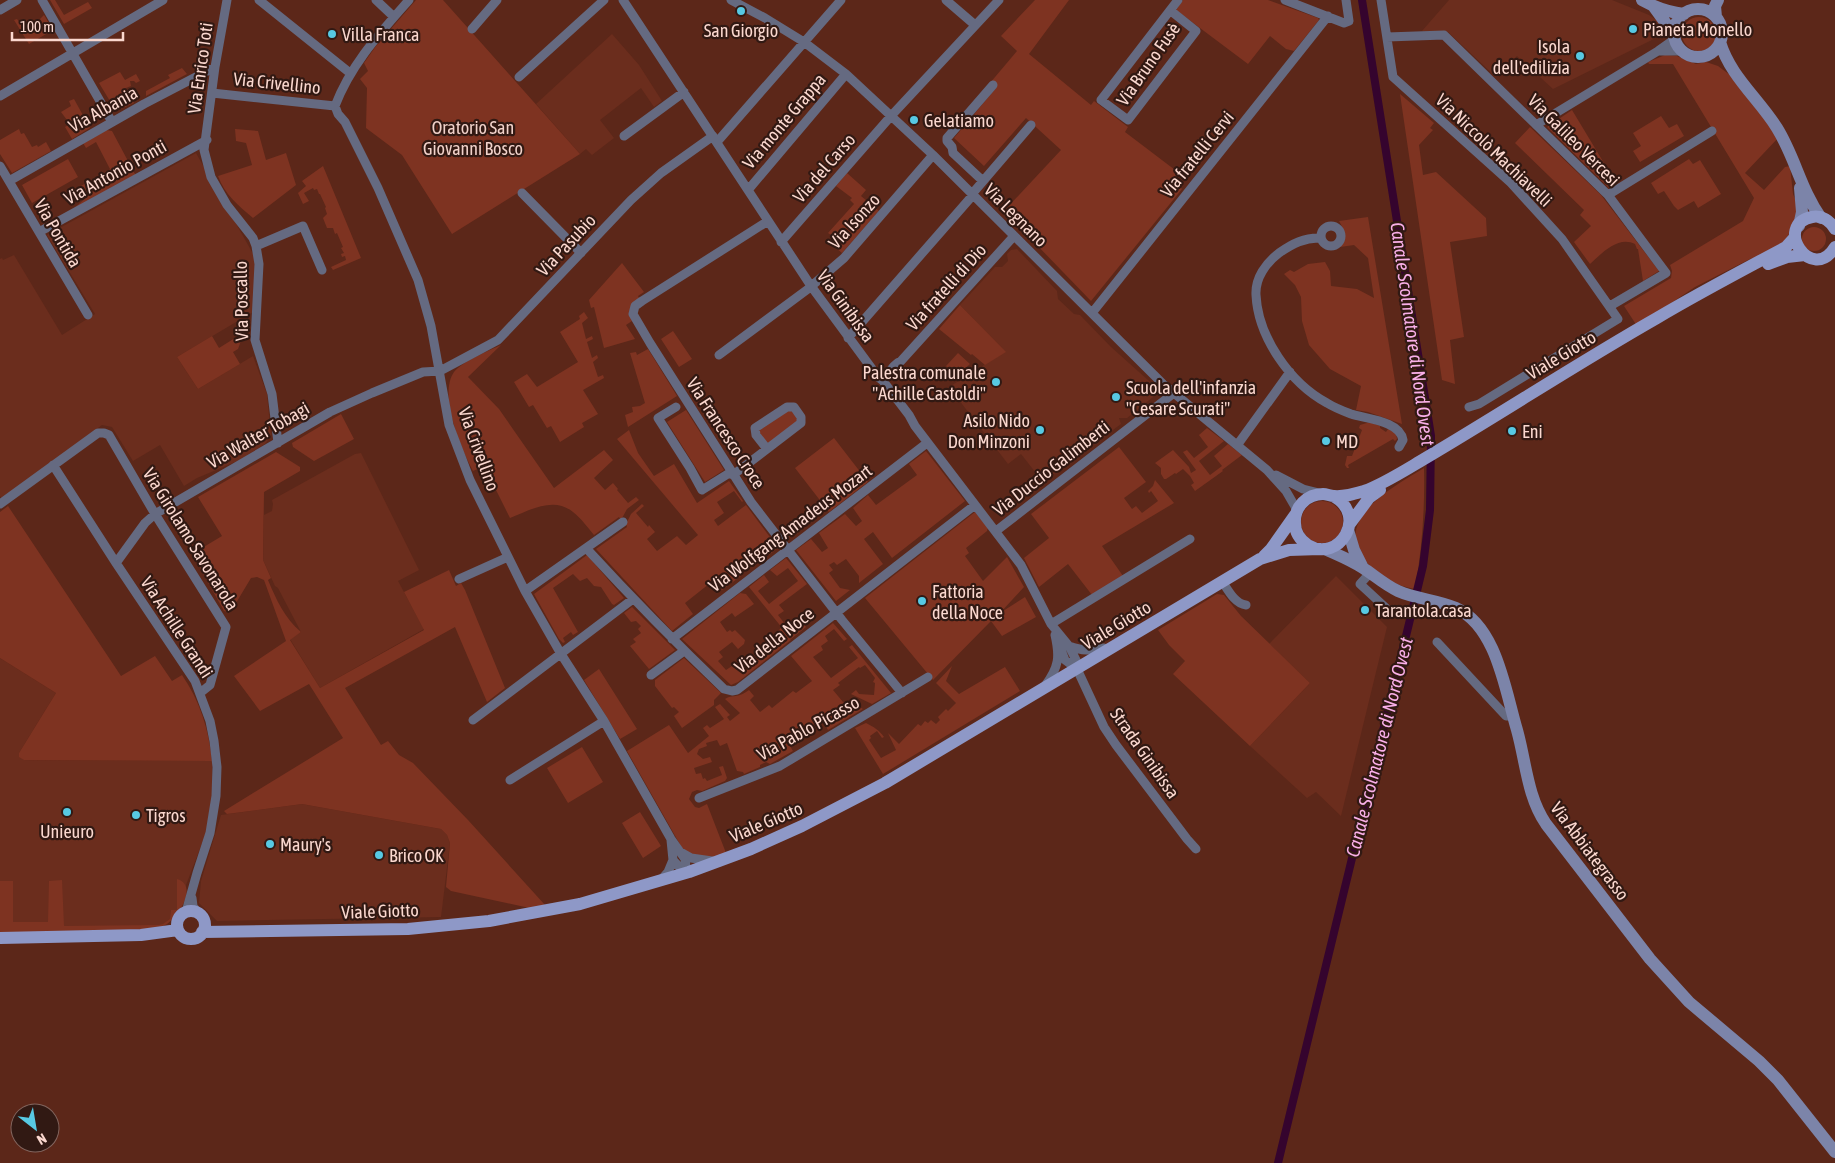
<svg xmlns="http://www.w3.org/2000/svg" width="1835" height="1163" font-family="'Asap Condensed',sans-serif">
<style>
.built{fill:#6b2d1d}
.green{fill:#7e3321}
.lines{fill:none;stroke-linecap:round;stroke-linejoin:round}
.canal{stroke:#35042e;stroke-width:8}
.street{stroke:#656a81;stroke-width:9}
.secondary{stroke:#7c84a9;stroke-width:12}
.primary{stroke:#8e98c7;stroke-width:12}
.poi-dot{fill:#57c9e3;stroke:#311913;stroke-width:2}
.labels{text-anchor:middle;dominant-baseline:central;stroke-width:4.5;stroke-linejoin:round;paint-order:stroke}
.poi-label{font-size:18px;fill:#fbd8cf;stroke:#311913;text-anchor:start}
.street-label{font-size:18px;fill:#fbd8cf;stroke:#311913}
.park-label{font-size:18px;fill:#f2d2ca;stroke:#311913}
.water-label{font-size:19px;font-style:italic;fill:#f9afe8;stroke:#311913}
</style>
<rect width="100%" height="100%" fill="#5c2719"/>
<path class="built" d="M1449,0H1612L1649,15L1664,25L1668,32L1553,89L1517,56L1496,77L1448,32L1422,31Z
M612,34L639,65L662,101L654,107L641,88L600,120L614,138L592,155L586,149L580,154L536,104Z
M196,153L256,259L253,312L177,357L198,389L253,356L267,394L271,436L265,444L240,460L197,478L184,486L160,445L133,461L112,427L102,425L2,499L0,496V259L2,258L3,260L14,255L62,335L95,314L47,235Z
M1017,249L1057,291L1058,299L1074,314L1080,315L1111,347L1158,389V393L1127,418H1119L1121,424L1043,482L1021,454L1008,464L949,387L1005,352L960,305L995,267H1002L1008,261L1007,254L1011,250Z
M361,453L419,570L398,581L424,629L320,688L290,639L301,632L278,588L275,586L263,560L264,515L272,511L273,504L272,500L355,454Z
M1336,576L1387,627L1341,816L1316,792L1307,798L1250,746L1310,683L1269,644Z
M0,658L56,693L19,753L24,760L212,761V796L206,833L186,885V895L180,910L167,924L160,928L0,935Z
M302,804L441,829L447,835L450,843L441,917L217,921L199,903L201,881L221,815Z"/>
<path class="green" d="M50,0H55L64,15L88,2L92,8L64,24Z
M416,0H443L580,154L452,234L402,155L366,128L367,88L360,79L368,71L364,63L376,46Z
M1035,0H1069L1029,54L1091,105L1094,101L1128,127L1125,132L1179,173L1174,181L1182,189L1091,301L1004,211L1061,150L1026,118L984,166L954,138L996,88L990,83L1017,51L1001,36Z
M1183,0H1268L1318,18L1319,20L1294,51L1286,49L1270,36L1248,64L1176,10Z
M44,15L53,30L29,44L14,20L17,19L22,26L27,23L33,33L44,26L40,19Z
M1682 34a17 17 0 1 1 34 0a17 17 0 1 1-34 0Z
M1665,55L1677,56L1696,64L1706,62L1718,66L1730,75L1779,137L1745,173L1764,190L1785,167L1790,166L1793,194L1798,206L1797,219L1788,236L1780,246L1766,255L1750,259L1695,287L1637,326L1624,306L1671,278L1672,271L1670,265L1743,221L1754,198L1673,64H1649L1648,62Z
M182,68L187,74L146,96V91L170,78L168,75Z
M120,72L125,80L136,74L140,81L136,83L134,81H130L131,86L126,88L134,103L116,111L99,83Z
M1400,94L1434,123L1430,128L1433,130L1419,145L1423,175L1436,172L1486,218L1487,236L1450,242L1464,337L1450,340L1455,384L1442,380Z
M74,99L90,128L72,139L65,127L70,124L61,112L71,106L69,101Z
M1572,110L1616,183L1609,188L1547,127Z
M1661,116L1669,128L1677,124L1684,136L1640,162L1633,151L1641,146L1633,133Z
M1530,127L1601,195L1659,271L1643,281L1638,249H1637L1635,244C1618,235 1601,254 1590,264L1574,242L1591,226L1580,215L1584,210L1515,143Z
M19,129L21,134L24,133L32,147L37,145L38,147L46,142L51,151L12,173L0,154V140Z
M235,129L258,131L266,160L286,153L296,185L253,218C238,205 225,195 218,176L252,165L246,143L236,141Z
M106,130L112,131L136,176L73,209L87,197L81,186L110,169L96,142L86,148L83,143Z
M68,159L78,177L32,203L22,185Z
M1689,159L1693,164L1700,160L1721,194L1698,208L1694,201L1678,210L1674,206L1664,191L1658,194L1651,183Z
M323,166L361,258L333,270L331,267L346,260L345,256L342,257L341,254L344,253L341,248L343,247L337,233L335,234L333,228H327L323,218L327,214L325,208L326,207L320,194H319L317,189L314,190L313,188L304,193L309,201L303,204L298,193L306,186L302,181Z
M847,173L866,190L861,196L879,211L842,253L830,243L835,238L828,233L854,204L850,200L852,198L836,186Z
M1368,217L1402,424L1368,412L1356,410L1361,386L1330,369L1309,345L1302,321L1301,297L1295,285L1284,274L1290,270L1294,272L1308,264L1325,262L1330,271L1331,286L1357,289L1374,298L1368,258L1354,245L1340,247C1347,237 1345,231 1339,221Z
M1802 239a12 12 0 1 1 24 0a12 12 0 1 1-24 0Z
M622,263L644,292L638,296L639,298L630,315L632,321L626,325L635,339L604,348L594,307L591,308L589,300Z
M960,305L1006,352L985,365L972,354L971,355L939,329Z
M584,312L588,318L582,323L586,339L592,336L593,339L587,342L592,358L597,355L598,358L593,362L598,377L603,375L604,378L583,390L598,414L582,423L584,427L560,442L551,426L547,428L533,405L529,407L514,382L527,374L537,387L578,362L560,332L580,319L579,316Z
M673,331L692,359L679,367L661,339Z
M212,336L219,348L235,338H242L238,349L233,352L240,364L198,389L177,357Z
M501,345L468,377L499,409L554,488L604,450L613,460L594,478L605,490L613,483L618,489L617,490L628,503L636,497L639,500L627,509L621,520L619,517L594,535C588,528 581,518 573,512C554,496 530,510 510,518L484,466L473,471C461,449 438,395 454,372C463,361 488,351 501,345Z
M648,349L677,396L628,427L625,415L633,412L632,407L640,406L645,403L630,353L636,352L637,355Z
M958,353L970,364L961,372L958,370L954,374L946,366Z
M790,409L799,420L770,443L766,444L761,438L759,430Z
M686,410L724,470L705,482L667,422Z
M341,414L354,439L314,461L293,447L292,443Z
M1370,422L1380,426V428L1386,432L1388,429L1396,433L1397,439L1395,441L1393,439L1348,465L1349,468H1347L1345,465L1347,456H1352L1362,430L1359,428L1360,425Z
M1207,428L1224,441L1199,461L1210,475L1222,466L1214,456L1228,444L1242,455L1222,470L1223,471L1195,491L1191,485L1194,483L1190,476L1183,469L1176,474L1175,473L1166,479H1164L1161,474V468L1155,463L1173,450L1189,467L1191,473L1196,470L1183,452L1187,450L1194,458L1208,447L1199,435Z
M629,430L638,453L654,476L674,464L697,503L729,481L743,501L742,502L734,491L717,502L724,513L714,520L718,526L746,505L778,548L769,555L762,546L734,567L741,576L722,590L714,580L685,603L693,614L672,631L596,549L627,527L626,524L631,514L642,504L644,506L636,513L648,527L649,525L655,532L647,539L657,551L677,536L686,545L698,535L617,439Z
M834,438L868,482L829,512L795,468Z
M1119,447L1146,482L1124,498L1132,509L1136,506L1142,513L1158,501L1151,491L1149,493L1148,491L1153,486L1155,480L1174,503L1102,546L1123,576L1092,595L1068,564L1039,587L1024,558L1049,538L1031,514Z
M926,451L965,501L892,558L873,532L864,539L883,564L859,583V576L846,559L837,565L834,562L829,565L833,570L829,573L840,588L850,590L836,601L796,550L811,539L822,552L828,548L819,533L845,514L856,526L862,521L853,508L868,495L876,505L917,475L909,464Z
M276,452L300,467V471L264,492L263,560L271,578L268,580C276,599 285,619 301,632L290,640L320,688L424,630L404,592L449,570L456,586L461,583L465,590L505,688L487,702L455,627L345,688L381,745L388,741L399,755L413,763L468,820L545,905L534,909L451,891L446,887L450,843L447,835L441,829L302,804L227,814L224,811L343,738L309,684L260,711L234,676L286,641L264,580L257,577L251,578L230,613L224,611L192,554L222,536L198,497Z
M1424,468C1425,509 1422,549 1415,589C1396,586 1381,577 1368,564C1328,521 1393,487 1424,468Z
M1301 522a21 21 0 1 1 42 0a21 21 0 1 1-42 0Z
M8,506L121,676L155,656L172,681L182,675C200,701 209,730 212,761L24,760L19,757V753L56,693L0,658V512Z
M815,507H817L821,513L787,539L782,532Z
M975,512L988,528L987,531L966,548L969,553L965,556L983,581L1007,557L1024,587L1000,613L1025,597L1036,617L1002,636L991,621L933,680L865,598Z
M587,555L624,598L614,605L612,604L601,587L594,586L587,578L580,581L573,574L553,588L578,632L573,635L571,632L563,638L565,642L563,643L559,639L534,594Z
M786,558L807,584L779,605L784,611L778,615L788,628L800,619L806,627L791,639L749,587L764,575L769,582L758,591L769,604L798,581L788,568L777,576L770,570Z
M740,593L746,594L754,604L735,617L732,613L720,622L727,632L730,630L732,632L735,630L745,640L744,644L738,649L732,642L719,652L723,657L718,661L726,670L738,662L741,666L757,652L759,654L781,637L777,632L781,628L791,640L738,682L731,685L682,639Z
M1217,594L1224,595L1241,616L1310,683L1250,746L1173,674L1185,661L1169,645L1158,630Z
M632,607L675,650L649,669L630,646L636,642L633,639L641,633L638,629L641,626L636,621L631,622L624,613Z
M833,623L847,639L844,641L834,629L825,636L828,641L821,646L823,650L813,657L831,678L858,658L849,647L852,645L891,693L872,704L851,694L856,690L859,694L874,695L875,683L873,682L875,678L865,665L860,668L859,667L838,683L840,685L833,690L843,702H850L863,709L828,730L822,720L820,721L787,741L793,751L770,764L766,762L760,765V767L744,774L743,772L737,771L727,743L720,746L717,740L706,743L707,746L699,749L697,754L703,759L710,757L712,762L694,768L696,774L701,773L703,779L705,778L707,781L722,775L719,767L723,766L727,778L725,781L702,791L697,790L692,792L689,799L695,807L699,808L707,804L726,853C707,860 698,862 682,848L627,751L669,725L688,753L709,736L703,728L707,725L710,728L724,719L715,707L720,704L730,715L727,717L730,721L740,713L725,699C733,694 737,699 749,690L754,696L750,700L760,712L769,705L772,708L793,691L796,693L812,681L791,656Z
M684,658L721,693L714,700V705L682,728L674,716L679,712L674,707L672,708L655,686V680Z
M952,666L946,681L959,694L1005,667L1020,691L883,774L855,728L866,723C874,727 879,730 884,737L882,738L877,731L870,736L871,738L869,740L881,758L896,750L888,733L899,744L918,724L921,726L925,721L928,723L931,720L936,724L940,720L938,717L946,709L948,711L956,703L936,683Z
M599,669L637,729L620,739L584,680Z
M582,747L603,782L568,803L547,768Z
M640,812L661,846L643,858L622,823Z
M177,879C198,885 180,915 167,924C162,927 155,929 149,931L0,935V881H13V922H48L49,881L62,880L64,926L159,925L163,924L170,919L171,910H177Z"/>
<g class="lines">
<path class="canal" d="M1278,1163L1423,566L1430,510L1431,436L1362,0"/>
<path class="street" d="M42,0L112,122
M227,0L215,67L204,150L211,177L227,205L253,238L256,246L259,264L255,340L272,394L278,443
M259,0L350,73
M376,0L394,17
M623,0L811,286L878,377L883,381L909,415L915,426L1021,565L1051,624L1069,646L1076,660L1077,669L1104,727L1116,745L1187,839L1196,849
M731,0L765,18L804,42L846,74L933,155L1163,384L1267,470L1286,491L1297,510
M946,0L975,25
M1285,0L1344,23L1349,21L1346,0
M1381,0L1393,77L1511,183L1562,239L1618,319L1479,404L1469,407
M0,10L17,0
M1171,11L1196,31L1128,120L1101,100L1178,0
M472,29L497,0
M1387,37L1444,35L1608,195L1666,273L1610,306
M1658,51H1683
M519,77L604,0
M212,93L335,106L338,114L345,122L378,188L418,280L431,326L449,425L470,480L525,591L561,654L604,721L671,839L685,859L686,867L685,873
M0,96L163,0
M335,106C351,64 380,33 409,0
M1536,125L1658,51L1675,39
M624,136L684,92
M717,142L841,0
M0,166L88,315
M9,181L144,104L215,67
M983,181L953,153L952,147L947,141V138L993,85
M748,190L846,74
M522,193L581,253
M972,194L1031,125
M1608,195L1712,131
M768,221L642,301L635,306L633,314L650,343L751,502L842,620L902,693
M1321 236a10 10 0 1 1 20 0a10 10 0 1 1-20 0Z
M39,232L207,140
M1321,238C1305,237 1292,244 1279,253C1266,263 1255,278 1256,295C1258,337 1290,383 1327,403C1335,408 1343,411 1351,414C1367,419 1400,421 1403,440L1399,447
M781,242L891,116L999,0
M256,246L303,226L322,270
M1092,313L1328,16
M848,338L973,195
M719,355L808,289L844,258L933,155
M883,381C889,374 893,364 901,361L1014,236
M676,407L658,418L690,468L702,490L731,472
M1238,444L1290,372
M53,465L116,563L195,681L210,721L214,741L217,767L216,796L210,833L197,873L186,912
M733,475L801,423V417L794,407H787L755,428L756,435L767,449
M1276,475L1303,489L1319,493
M0,504L98,433H104L109,435L155,514L226,627L210,685L200,693
M996,531L1174,393
M586,548C631,597 676,643 724,689L732,691L737,690L975,505
M116,563L145,523L155,514L330,412L372,393L423,372L440,371L498,340L631,200L661,173L713,136
M1370,573L1360,584L1386,608
M459,579L508,557
M1222,581C1228,590 1235,604 1246,605
M525,591L623,522
M1051,624L1190,539
M672,639L927,443
M1437,642L1506,716H1513
M1069,646C1082,651 1091,651 1104,648
M1060,647L1065,660L1077,669
M651,675L684,651
M1045,686C1059,667 1060,657 1055,635
M473,720L633,599
M510,780L604,721
M699,798L780,766L928,677
M671,840L673,860L685,873
M682,853L691,858L712,861
M661,880L668,872L673,860
M192,898L193,906L197,912"/>
<path class="secondary" d="M1642,0C1656,8 1668,12 1684,14
M1654,7L1675,36
M1674 33a24 24 0 1 1 48 0a24 24 0 1 1-48 0Z
M1716,17L1715,6L1718,0
M1720,42C1730,76 1759,99 1777,128C1795,157 1801,190 1821,218
M1799,226L1802,212L1800,188
M1348,530L1354,550L1363,568
M1325,549C1338,555 1351,560 1363,568C1374,575 1385,585 1398,591C1416,599 1438,600 1456,608C1497,627 1505,690 1517,730C1526,762 1527,796 1546,824L1650,959L1689,1002L1759,1061L1778,1080L1835,1152"/>
<path class="primary" d="M1835,229C1830,221 1822,215 1812,217C1772,225 1812,285 1835,247
M1768,264L1787,257L1805,255
M1333,496C1369,515 1339,564 1308,545C1300,540 1295,532 1295,523C1294,507 1307,494 1323,494C1327,494 1330,496 1334,496C1344,497 1354,494 1364,491C1382,485 1407,469 1424,459C1502,413 1578,363 1657,318C1699,293 1743,270 1786,247L1795,237
M1349,525L1369,498L1380,490
M1264,556L1271,549L1295,515
M177 925a14 14 0 1 1 28 0a14 14 0 1 1-28 0Z
M202,932L408,929L489,921L580,904L689,872L751,849L802,826L885,783L1260,559L1289,550L1320,549
M0,938L141,935L178,930"/>
</g>
<g class="poi-dot">
<circle cx="741" cy="11" r="5"/>
<circle cx="1633" cy="29" r="5"/>
<circle cx="332" cy="34" r="5"/>
<circle cx="1580" cy="56" r="5"/>
<circle cx="914" cy="120" r="5"/>
<circle cx="996" cy="382" r="5"/>
<circle cx="1116" cy="397" r="5"/>
<circle cx="1040" cy="430" r="5"/>
<circle cx="1512" cy="431" r="5"/>
<circle cx="1326" cy="441" r="5"/>
<circle cx="922" cy="601" r="5"/>
<circle cx="1365" cy="610" r="5"/>
<circle cx="67" cy="812" r="5"/>
<circle cx="136" cy="815" r="5"/>
<circle cx="270" cy="844" r="5"/>
<circle cx="379" cy="855" r="5"/>
</g>
<g class="labels">
<g class="poi-label">
<text x="1643" y="29">Pianeta Monello</text>
<text x="741" y="30" text-anchor="middle">San Giorgio</text>
<text x="342" y="34">Villa Franca</text>
<text x="1570" y="46" text-anchor="end">Isola<tspan x="1570" dy="21">dell'edilizia</tspan></text>
<text x="924" y="120">Gelatiamo</text>
<text x="986" y="372" text-anchor="end">Palestra comunale<tspan x="986" dy="21">"Achille Castoldi"</tspan></text>
<text x="1126" y="387">Scuola dell'infanzia<tspan x="1126" dy="21">"Cesare Scurati"</tspan></text>
<text x="1030" y="420" text-anchor="end">Asilo Nido<tspan x="1030" dy="21">Don Minzoni</tspan></text>
<text x="1522" y="431">Eni</text>
<text x="1336" y="441">MD</text>
<text x="932" y="591">Fattoria<tspan x="932" dy="21">della Noce</tspan></text>
<text x="1375" y="610">Tarantola.casa</text>
<text x="146" y="815">Tigros</text>
<text x="67" y="831" text-anchor="middle">Unieuro</text>
<text x="280" y="844">Maury's</text>
<text x="389" y="855">Brico OK</text>
</g>
<g class="street-label">
<text transform="translate(1148 64) rotate(-55)">Via Bruno Fusè</text>
<text transform="translate(200 68) rotate(-82)">Via Enrico Toti</text>
<text transform="translate(277 83) rotate(6)">Via Crivellino</text>
<text transform="translate(103 109) rotate(-29)">Via Albania</text>
<text transform="translate(784 121) rotate(-50)">Via monte Grappa</text>
<text transform="translate(1574 140) rotate(45)">Via Galileo Vercesi</text>
<text transform="translate(1494 150) rotate(44)">Via Niccolò Machiavelli</text>
<text transform="translate(1197 154) rotate(-51)">Via fratelli Cervi</text>
<text transform="translate(824 168) rotate(-49)">Via del Carso</text>
<text transform="translate(115 172) rotate(-29)">Via Antonio Ponti</text>
<text transform="translate(1016 215) rotate(45)">Via Legnano</text>
<text transform="translate(854 221) rotate(-48)">Via Isonzo</text>
<text transform="translate(58 233) rotate(60)">Via Pontida</text>
<text transform="translate(566 245) rotate(-47)">Via Pasubio</text>
<text transform="translate(946 287) rotate(-48)">Via fratelli di Dio</text>
<text transform="translate(241 301) rotate(-91)">Via Poscallo</text>
<text transform="translate(846 306) rotate(54)">Via Ginibissa</text>
<text transform="translate(1561 355) rotate(-31)">Viale Giotto</text>
<text transform="translate(726 433) rotate(57)">Via Francesco Croce</text>
<text transform="translate(258 435) rotate(-30)">Via Walter Tobagi</text>
<text transform="translate(479 449) rotate(70)">Via Crivellino</text>
<text transform="translate(1051 468) rotate(-38)">Via Duccio Galimberti</text>
<text transform="translate(790 528) rotate(-37)">Via Wolfgang Amadeus Mozart</text>
<text transform="translate(191 539) rotate(58)">Via Girolamo Savonarola</text>
<text transform="translate(1116 625) rotate(-31)">Viale Giotto</text>
<text transform="translate(177 627) rotate(57)">Via Achille Grandi</text>
<text transform="translate(774 640) rotate(-38)">Via della Noce</text>
<text transform="translate(808 728) rotate(-29)">Via Pablo Picasso</text>
<text transform="translate(1145 753) rotate(55)">Strada Ginibissa</text>
<text transform="translate(766 822) rotate(-23)">Viale Giotto</text>
<text transform="translate(1590 851) rotate(53)">Via Abbiategrasso</text>
<text transform="translate(380 911) rotate(-2)">Viale Giotto</text>
</g>
<g class="park-label">
<text x="473" y="127">Oratorio San<tspan x="473" dy="21">Giovanni Bosco</tspan></text>
</g>
<g class="water-label">
<text transform="translate(1413 334) rotate(82)">Canale Scolmatore di Nord Ovest</text>
<text transform="translate(1379 747) rotate(-76)">Canale Scolmatore di Nord Ovest</text>
</g>
</g>
<g transform="translate(35 1128) rotate(149)"><circle r="24" fill="#311913" stroke="#82655e"/>
<path d="M0-4L9 19L0 12L-9 19Z" fill="#57c9e3"/>
<text y="-8" font-size="14" font-weight="bold" text-anchor="middle" fill="#fbd8cf">N</text>
</g>
<path d="M12 32v8h111v-8" fill="none" stroke="#fbd8cf" stroke-width="2.5"/>
<text x="20" y="32" font-size="15" fill="#fbd8cf" stroke="#311913" stroke-width="4" paint-order="stroke">100 m</text>
</svg>
